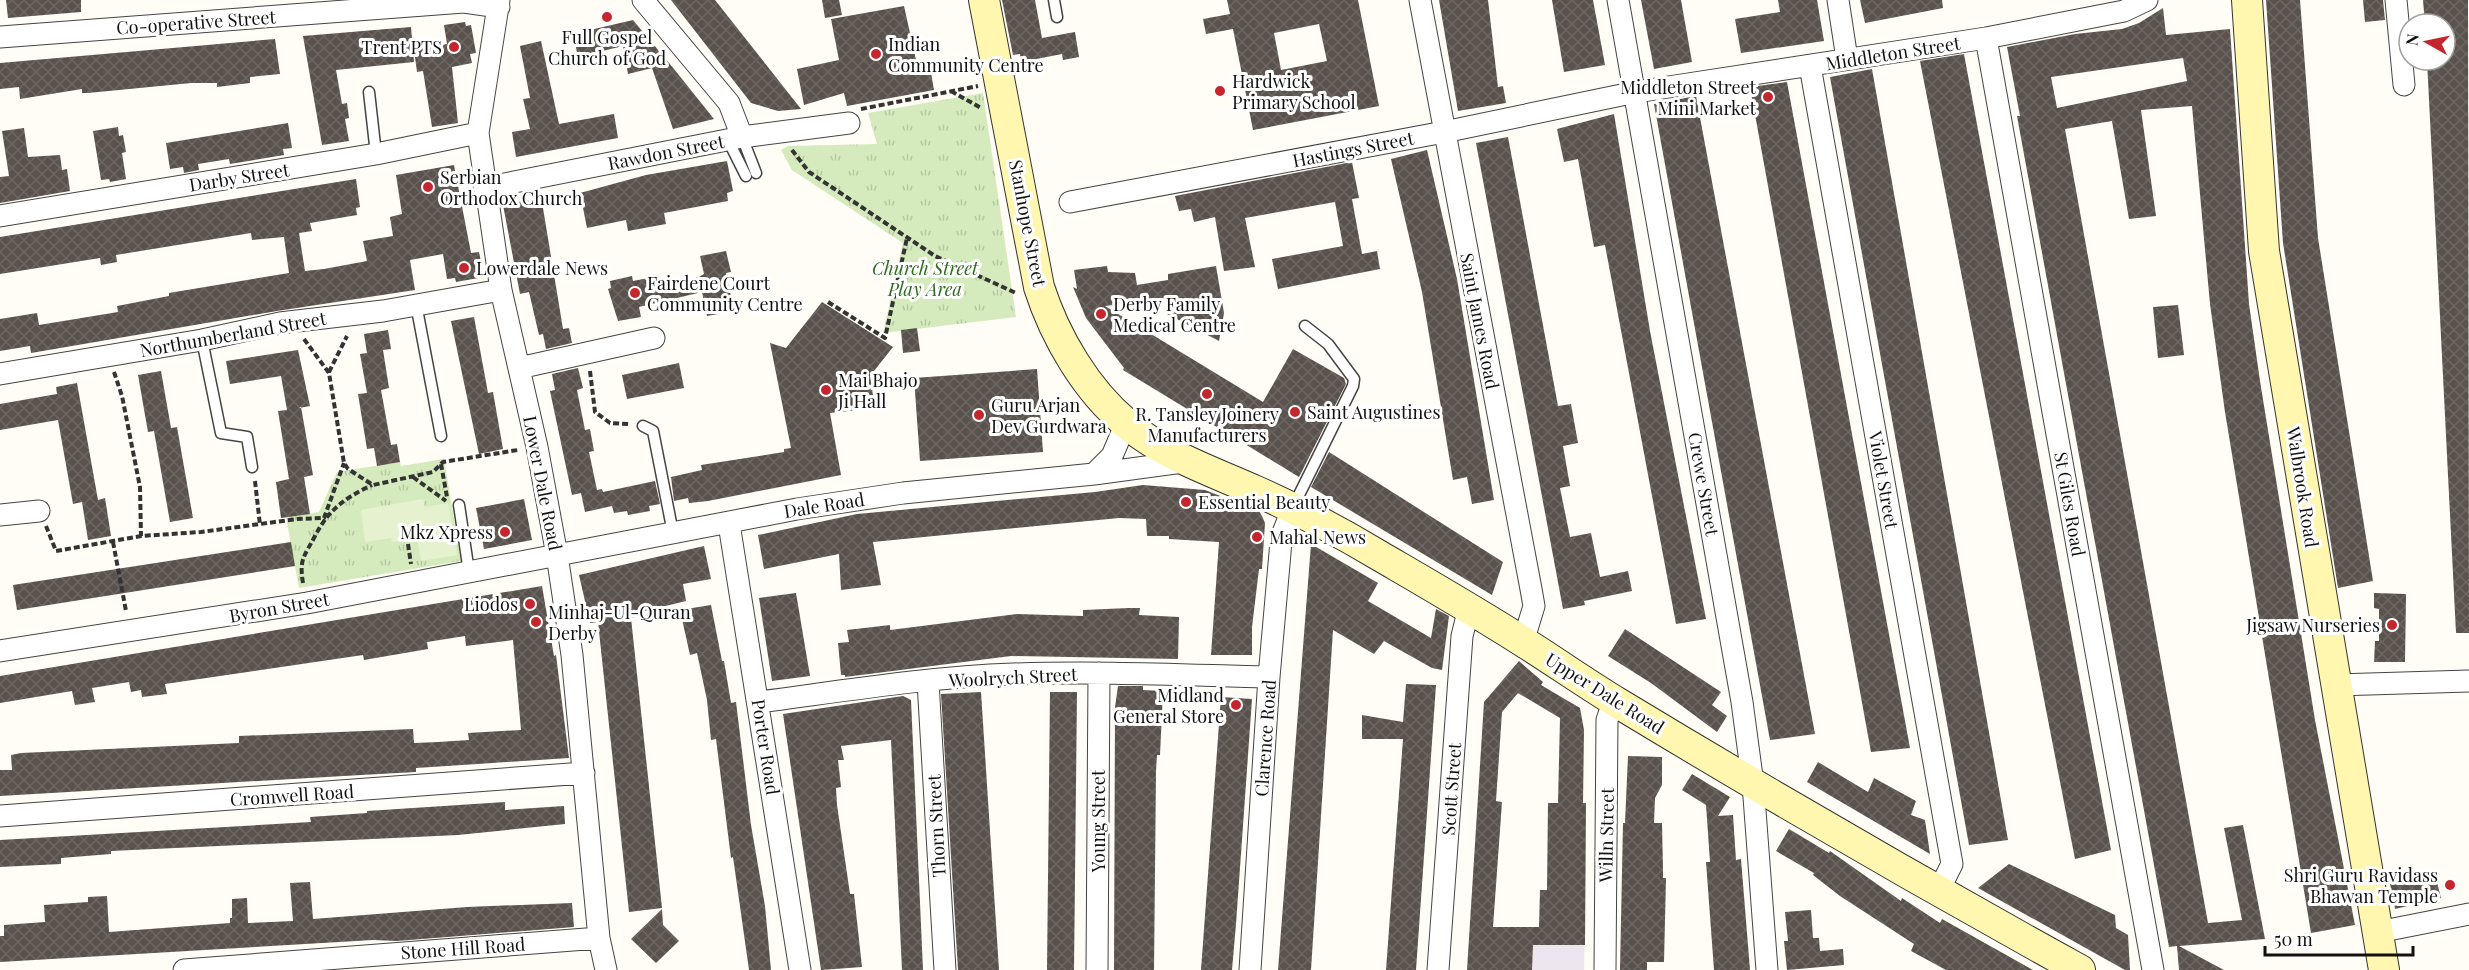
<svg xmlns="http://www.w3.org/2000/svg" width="2469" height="970" font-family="'Playfair Display',serif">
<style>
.industrial{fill:#eee6ef}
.park{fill:url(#park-tufts)}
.pitch{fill:#e6f2cf}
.building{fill:url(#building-cross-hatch);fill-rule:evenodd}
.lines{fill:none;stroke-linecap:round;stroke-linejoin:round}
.lane-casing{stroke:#444;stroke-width:13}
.street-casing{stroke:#444;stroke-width:23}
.secondary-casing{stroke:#333;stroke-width:32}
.path{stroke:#333;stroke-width:4;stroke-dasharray:6 3;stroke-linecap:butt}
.lane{stroke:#fff;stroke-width:10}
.street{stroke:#fff;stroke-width:21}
.secondary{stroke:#fff6b0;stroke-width:30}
.poi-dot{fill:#c4262e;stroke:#fff;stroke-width:2}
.labels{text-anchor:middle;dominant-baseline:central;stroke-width:6;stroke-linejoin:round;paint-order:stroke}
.street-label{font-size:18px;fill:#111;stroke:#fff}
.poi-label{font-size:18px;fill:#111;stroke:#fff;text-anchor:start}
.park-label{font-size:18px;font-style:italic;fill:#2f6b1f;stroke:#fff}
</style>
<defs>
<pattern id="park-tufts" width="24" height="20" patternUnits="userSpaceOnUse" patternTransform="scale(1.5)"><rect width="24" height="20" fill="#d5ebbd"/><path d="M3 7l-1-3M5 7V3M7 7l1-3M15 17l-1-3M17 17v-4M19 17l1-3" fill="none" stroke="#b6c8a1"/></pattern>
<pattern id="building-cross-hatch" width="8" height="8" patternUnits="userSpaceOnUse" patternTransform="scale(1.5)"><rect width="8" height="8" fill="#5a524d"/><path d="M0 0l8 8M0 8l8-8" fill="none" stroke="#6d6662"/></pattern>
</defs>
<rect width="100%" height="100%" fill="#fffdf5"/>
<path class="industrial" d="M1520,927L1585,928L1584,970H1519Z"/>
<path class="park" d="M983,93L1016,317L883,333L903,243L792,170L781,150L788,146L877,144L868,113Z
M444,459L461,561L299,588L286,517L319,512L337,472L400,462L401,466Z"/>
<path class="pitch" d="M423,499L425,507L448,503L457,555L421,561L417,539L392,542L391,538L365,542L361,510Z"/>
<path class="building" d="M6,0H81V12L8,18Z
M671,0H715L801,109L778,111L751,103Z
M822,0H839L842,15L825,18Z
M1002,0H1035L1042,38L1075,32L1079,57L1063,60L1062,54L1021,62L1020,54L1013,55Z
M1227,0H1358L1379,106L1253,130L1233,29L1206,34L1203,19L1230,14ZM1319,24L1327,61L1281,70L1274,33Z
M1439,0H1488L1498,87L1503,86L1506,103L1458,111Z
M1552,0H1593L1605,65L1564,72Z
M1641,0H1681L1692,62L1654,69Z
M1778,0H1817L1824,41L1741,53L1735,19L1780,12Z
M1860,0H1942L1943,8L1865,23Z
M2266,0H2300L2318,238L2373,581L2338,588L2283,243Z
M2363,0H2383L2385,20L2365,22Z
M2423,0H2468L2469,633H2456L2427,60H2445V24H2425Z
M904,6L918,69L930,67L934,90L847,106L844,93L804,105L797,69L839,60L831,19Z
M2163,8L2166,35L2230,29L2249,304L2260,381L2315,720L2355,925L2311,933L2225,412L2210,304L2192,106L2141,110L2156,216L2129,219L2112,121L2065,129L2208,923L2242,920L2224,828L2243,825L2265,939L2179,946L2224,970H2179L2177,946L2169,947L2017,116H2020L2007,47L2075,34L2122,29L2139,23ZM2183,58L2187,81L2057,108L2051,77Z
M633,20L674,69L714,119L673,129L652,68L628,74L623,46L578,57L573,34Z
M465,22L466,26L471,25L476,53L470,54L472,63L452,67L458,123L432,127L423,71L417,72L414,50L447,44L444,25Z
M411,27L414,62L336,70L342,104L347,103L349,118L345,119L349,141L322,145L303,36Z
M275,39L280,74L250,77V83L217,87V83H191L88,93H82V89L20,99L19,87L0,89V63Z
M541,41L559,124L614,114L618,138L516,157L512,132L530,129L523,99L530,98L520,46Z
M1964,54L2111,850L2075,859L1920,61Z
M1872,69L2008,840L1969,845L1830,77Z
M1787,82L1910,748L1871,752L1750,87Z
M1696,96L1815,734L1770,740L1654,104Z
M1614,114L1650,331L1706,619L1676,624L1605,245L1594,247L1578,159L1564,162L1557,129Z
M288,123L292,148L283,149L284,155L230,164L229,159L198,164L199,170L184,173L183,167L170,169L166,143Z
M118,127L119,136L123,135L126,152L122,153L126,179L110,182L109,179L101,180L93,131Z
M24,128L28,157L60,155L62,170L67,169L70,191L0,203V177L9,176L2,131Z
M1508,137L1558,406L1571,404L1578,443L1563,446L1570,486L1560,488L1570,537L1591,533L1600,577L1628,571L1632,591L1584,601L1585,605L1563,609L1476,143Z
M1427,150L1457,279L1494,500L1472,504L1467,477L1453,480L1422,292L1391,159Z
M727,161L733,191L727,193L728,201L664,213L666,224L628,231L626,220L587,228L580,193L646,175Z
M1352,162L1359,198L1352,199L1362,254L1377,251L1380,269L1278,289L1272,259L1343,246L1335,202L1245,218L1255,267L1224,271L1215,217L1194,222L1191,209L1179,211L1175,196Z
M454,165L471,253L479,252L484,277L456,282L455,278L447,279L443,254L410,260L415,290L277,311L31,353L30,346L0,351V319L37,313L39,325L118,312L117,306L169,296V293L289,273L284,237L252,240L251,233L116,255L117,262L101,265L100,258L0,274V237L356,179L360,207L356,208L357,215L310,223L312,231L299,233L305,271L324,269L367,261L363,241L393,236L390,217L402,214L396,175Z
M528,200L529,204L542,202L563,329L569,328L572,343L546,349L543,334L539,335L529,292L520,294L503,205Z
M726,251L731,272L726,273L734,311L707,316L702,292L639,307L641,317L618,321L608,289L611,288L610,281L632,276L633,281L659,276L661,285L699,277L704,274L700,256Z
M1107,266L1108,272L1135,273L1137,285L1168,280V274L1216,266L1224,313L1219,341L1167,314L1165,299L1105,306L1263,402L1293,349L1344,378L1346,384L1299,477L1123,370L1124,368L1086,318L1073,287L1077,289L1074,270Z
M822,302L893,347L870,376L875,408L830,413L841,475L708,501L689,503L688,498L674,501L671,477L702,470L701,465L784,452V449L791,448L770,343L786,348Z
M2178,305L2184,355L2158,358L2153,307Z
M474,317L488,393L493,392L503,449L479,454L451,321Z
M917,328L920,351L903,353L901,330Z
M388,330L391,349L383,350L389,388L381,390L391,445L397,444L400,462L377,466L374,448L367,449L358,394L367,393L360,354L367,353L364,334Z
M298,350L310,406L299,408L301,407L313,475L304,477L310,514L281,518L276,482L289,479L278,411L287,410L281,376L230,384L226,361Z
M679,363L684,388L627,399L622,375Z
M578,368L583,388L577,390L585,430L590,429L594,451L589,452L597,490L602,489L603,492L655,481L660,504L649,506L650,511L628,515L627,511L614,513L612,506L585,512L581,493L572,495L550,391L555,390L552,374Z
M1037,369L1043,452L920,461L914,378Z
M161,371L171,428L177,427L193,518L170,522L154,431L148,432L138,375Z
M77,383L98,500L105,498L111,536L88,540L82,502L73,504L58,420L0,430V404L57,394L56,387Z
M1329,452L1503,562L1492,595L1311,487Z
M1143,485L1205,490L1259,511L1262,516L1265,523L1262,569H1259L1252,627V655H1211L1219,542L1169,539V536H1147L1146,519L1119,518L873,542L881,585L841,590L839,554L764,569L758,535L857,514L1095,492Z
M524,499L532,540L484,549L476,508Z
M291,542L295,566L17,610L13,585Z
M1311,544L1378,583L1368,601L1431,638L1436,609L1449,616L1442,670L1432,668L1384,641L1374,654L1333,630L1311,970H1278Z
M704,546L711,579L683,584L686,601L641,612L642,615L631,618L662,908L629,912L598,622L590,623L579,575Z
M542,586L554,656L556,655L569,758L416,768V772L361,775L0,796V770H12L11,755L21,753L239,743V736L413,729L414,743L438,742L469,740L468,733L521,730L513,640L466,646L465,636L427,642L428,649L364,660L363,655L165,684L167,694L142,697L141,690L131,692L129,682L92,688L95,702L75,705L72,691L0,703V676Z
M796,593L810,676L772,681L759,598Z
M2374,593L2406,594L2405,662H2374L2375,641H2379V609L2374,608Z
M711,605L722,661H724L731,703L736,702L751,825L765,906L771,970H749L733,857L731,858L716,739L711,740L707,700L697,653L690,655L680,610Z
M1129,608H1140L1139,615L1179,617L1178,659L1011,656L845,677V675H841L838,643L849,642L847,630L890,625V630L1017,614L1083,616V610Z
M1625,629L1721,692L1712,705L1727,716L1717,732L1651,683L1608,656Z
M1519,661L1543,682L1541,685L1580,708L1584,730L1583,803H1586L1585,945H1533L1532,970H1467L1484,702ZM1518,693L1560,718L1558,803H1548L1547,890H1540L1539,927H1493L1502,802L1496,801L1502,712Z
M1406,684L1436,685L1416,970H1386L1403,739H1362V715L1403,722Z
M1118,686H1143V690L1163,691L1160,755H1157L1156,771L1154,970H1114L1115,707Z
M981,692L999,970H958L941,694Z
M1050,692H1077L1074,970H1047Z
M903,696L911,700L923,970H902L891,740L841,746L844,760H838L841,787L836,788L837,805L850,894H854L862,967L821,970L783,714Z
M1221,697L1252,699L1236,924L1232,970H1201Z
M1628,756L1662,757V785L1655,798L1654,823H1662L1663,870V878H1666L1664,962H1647V970H1620L1623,823H1625Z
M1818,762L1868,792L1874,778L1916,801L1911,815L1925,820L1930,854L1807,782Z
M1692,774L1730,797L1718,816L1733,815L1736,860L1741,859L1750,970H1714L1706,862H1710L1706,805L1682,790Z
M505,802V810L564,806L565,824L458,835L111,851V854L61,858V864L0,867V840L311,822L310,817L367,813V811Z
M1789,829L1829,853L1830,851L1901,901L1902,898L1940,923L1942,919L2033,970H1946L1911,951L1914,944L1840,896L1813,875L1814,873L1776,851Z
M2009,864L2115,915L2116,928L2128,935L2130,970H2125L1978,888Z
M2414,869L2416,878L2435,874L2441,898L2395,909L2390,884L2402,872Z
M310,882L313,919L467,907L572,903L574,927L397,941L373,940L0,962V936H4V925L45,922L44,905L88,902V897L107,896L109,932L230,923V918H232V899L247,898L248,923L293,921L290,883Z
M662,909L663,925L679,941L656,963L631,939Z
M1811,910L1813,938H1819L1820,951L1843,949L1844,965L1787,970L1784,941H1788L1785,912Z"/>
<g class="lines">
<g class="lane-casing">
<path id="lane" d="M1054,0L1057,17
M369,92L376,154
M742,137L756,173
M728,140L746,176
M416,304L441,436
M202,340L221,433L247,437L252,467
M643,426L653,431L673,533
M459,505L469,572
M1293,507L1353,386L1354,379L1328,344L1305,326"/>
</g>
<g class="street-casing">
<path id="street" d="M499,0L478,133L501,290L537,447L557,555L572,655L599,938L606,970
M643,0L729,103L742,137
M1420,0L1531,589L1534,606L1523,642
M1618,0L1742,702L1753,784L1767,970
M1838,0L1847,59
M2396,0L2404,85
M0,37L464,2L499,7
M1986,38L2153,970
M1810,66L1952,864L1938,892
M484,188L742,137L849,123
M1070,202L1444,132L1636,92L1986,38L2124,11L2147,0
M0,216L376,154L478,133
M519,368L654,338
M0,374L202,340L280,323L383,311L501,290
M1094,474L1112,456L1126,423
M0,515L39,511
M729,524L800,970
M0,651L307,603L797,509L903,493L1094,474L1190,461
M928,682L945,970
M2336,685L2469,681
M759,702C843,691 929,677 1013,674C1098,671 1184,675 1269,677
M0,816L584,773
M2378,932L2469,914
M184,970L599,938
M1097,970L1099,673
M1250,970L1269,677L1280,553L1281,538L1293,507
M1438,970L1462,636L1469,608
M1605,970L1607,720L1614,700"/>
</g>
<g class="secondary-casing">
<path id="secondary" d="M984,0L1039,287C1055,337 1086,390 1127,424C1163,455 1214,472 1256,491C1299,510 1340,532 1380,556C1428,584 1475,611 1522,641C1554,661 1585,683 1618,703C1770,795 1924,884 2080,970
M2247,0L2264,251L2384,970"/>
</g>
<path class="path" d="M951,91L981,108
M861,109L978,86
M792,150L809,172L935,256L1016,293
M828,302L885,338L907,238
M304,339L329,373L344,463L348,469L373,485L433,472L443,462L518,450
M590,371L595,412L610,423L629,424
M114,372L122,396L140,487L141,536
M329,372L347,336
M441,464L447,497
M413,477L446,501
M255,481L260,525
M46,526L56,551L141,536L201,532L297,519L324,518L344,463
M113,542L126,611
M408,544L411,564
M303,583C299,559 304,557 315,536C329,509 345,498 372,485"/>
<use href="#lane" class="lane"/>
<use href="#street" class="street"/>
<use href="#secondary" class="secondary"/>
</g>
<g class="poi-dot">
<circle cx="607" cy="17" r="6"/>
<circle cx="454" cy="47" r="6"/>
<circle cx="876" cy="54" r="6"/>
<circle cx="1220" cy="91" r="6"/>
<circle cx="1768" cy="97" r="6"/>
<circle cx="428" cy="187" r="6"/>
<circle cx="464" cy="268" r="6"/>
<circle cx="635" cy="293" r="6"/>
<circle cx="1101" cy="314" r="6"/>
<circle cx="826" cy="390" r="6"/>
<circle cx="1207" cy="394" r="6"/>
<circle cx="1295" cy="412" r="6"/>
<circle cx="979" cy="415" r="6"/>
<circle cx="1186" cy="502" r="6"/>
<circle cx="505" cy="532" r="6"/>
<circle cx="1257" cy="537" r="6"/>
<circle cx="530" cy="604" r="6"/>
<circle cx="536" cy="622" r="6"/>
<circle cx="2392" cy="625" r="6"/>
<circle cx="1236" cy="705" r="6"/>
<circle cx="2450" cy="885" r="6"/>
</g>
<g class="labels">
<g class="street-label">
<text transform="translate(196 22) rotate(-4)">Co-operative Street</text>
<text transform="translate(1893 53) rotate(-9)">Middleton Street</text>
<text transform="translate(1353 149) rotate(-11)">Hastings Street</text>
<text transform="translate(666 152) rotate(-11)">Rawdon Street</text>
<text transform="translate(239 177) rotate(-9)">Darby Street</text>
<text transform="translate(1028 223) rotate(79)">Stanhope Street</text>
<text transform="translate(1480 321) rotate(79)">Saint James Road</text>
<text transform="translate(233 334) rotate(-10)">Northumberland Street</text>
<text transform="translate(1884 480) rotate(80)">Violet Street</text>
<text transform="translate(543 483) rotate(79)">Lower Dale Road</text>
<text transform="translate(1704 484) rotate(80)">Crewe Street</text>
<text transform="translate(2303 487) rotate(81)">Walbrook Road</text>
<text transform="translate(2070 504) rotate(80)">St Giles Road</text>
<text transform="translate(824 505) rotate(-9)">Dale Road</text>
<text transform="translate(279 607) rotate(-10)">Byron Street</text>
<text transform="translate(1013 677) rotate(-3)">Woolrych Street</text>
<text transform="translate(1605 693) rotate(32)">Upper Dale Road</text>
<text transform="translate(1265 738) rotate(-86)">Clarence Road</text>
<text transform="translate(766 747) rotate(81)">Porter Road</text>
<text transform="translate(1451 789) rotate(-86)">Scott Street</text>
<text transform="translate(292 795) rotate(-4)">Cromwell Road</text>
<text transform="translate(1098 821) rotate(-90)">Young Street</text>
<text transform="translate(936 826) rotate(-93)">Thorn Street</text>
<text transform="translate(1606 835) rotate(-89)">Willn Street</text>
<text transform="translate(463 948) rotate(-4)">Stone Hill Road</text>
</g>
<g class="poi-label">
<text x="607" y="37" text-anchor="middle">Full Gospel<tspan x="607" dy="21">Church of God</tspan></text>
<text x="888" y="44">Indian<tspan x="888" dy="21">Community Centre</tspan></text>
<text x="442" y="47" text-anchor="end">Trent PTS</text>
<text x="1232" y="81">Hardwick<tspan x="1232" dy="21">Primary School</tspan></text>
<text x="1756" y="87" text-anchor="end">Middleton Street<tspan x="1756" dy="21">Mini Market</tspan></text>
<text x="440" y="177">Serbian<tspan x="440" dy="21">Orthodox Church</tspan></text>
<text x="476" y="268">Lowerdale News</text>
<text x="647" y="283">Fairdene Court<tspan x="647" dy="21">Community Centre</tspan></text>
<text x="1113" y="304">Derby Family<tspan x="1113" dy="21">Medical Centre</tspan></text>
<text x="838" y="380">Mai Bhajo<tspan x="838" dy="21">Ji Hall</tspan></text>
<text x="991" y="405">Guru Arjan<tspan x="991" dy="21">Dev Gurdwara</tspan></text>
<text x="1307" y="412">Saint Augustines</text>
<text x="1207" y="414" text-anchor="middle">R. Tansley Joinery<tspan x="1207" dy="21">Manufacturers</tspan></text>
<text x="1198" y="502">Essential Beauty</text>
<text x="493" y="532" text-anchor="end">Mkz Xpress</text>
<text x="1269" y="537">Mahal News</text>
<text x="518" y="604" text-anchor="end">Liodos</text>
<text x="548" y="612">Minhaj-Ul-Quran<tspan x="548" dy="21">Derby</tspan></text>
<text x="2380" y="625" text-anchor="end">Jigsaw Nurseries</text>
<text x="1224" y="695" text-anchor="end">Midland<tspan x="1224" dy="21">General Store</tspan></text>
<text x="2438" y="875" text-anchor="end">Shri Guru Ravidass<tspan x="2438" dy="21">Bhawan Temple</tspan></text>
</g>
<g class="park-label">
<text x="925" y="268">Church Street<tspan x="925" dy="21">Play Area</tspan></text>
</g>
</g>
<g transform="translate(2427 42) rotate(279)"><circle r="28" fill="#ffffff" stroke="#a0a0a0" stroke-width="1.5"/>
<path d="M0-4.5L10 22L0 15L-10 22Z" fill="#c4262e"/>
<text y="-9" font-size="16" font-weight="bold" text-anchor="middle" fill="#111111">N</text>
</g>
<path d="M2265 946v9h148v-9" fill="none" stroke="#111111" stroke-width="3"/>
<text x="2274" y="946" font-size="18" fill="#111111" stroke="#ffffff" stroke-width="4.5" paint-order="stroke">50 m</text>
</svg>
